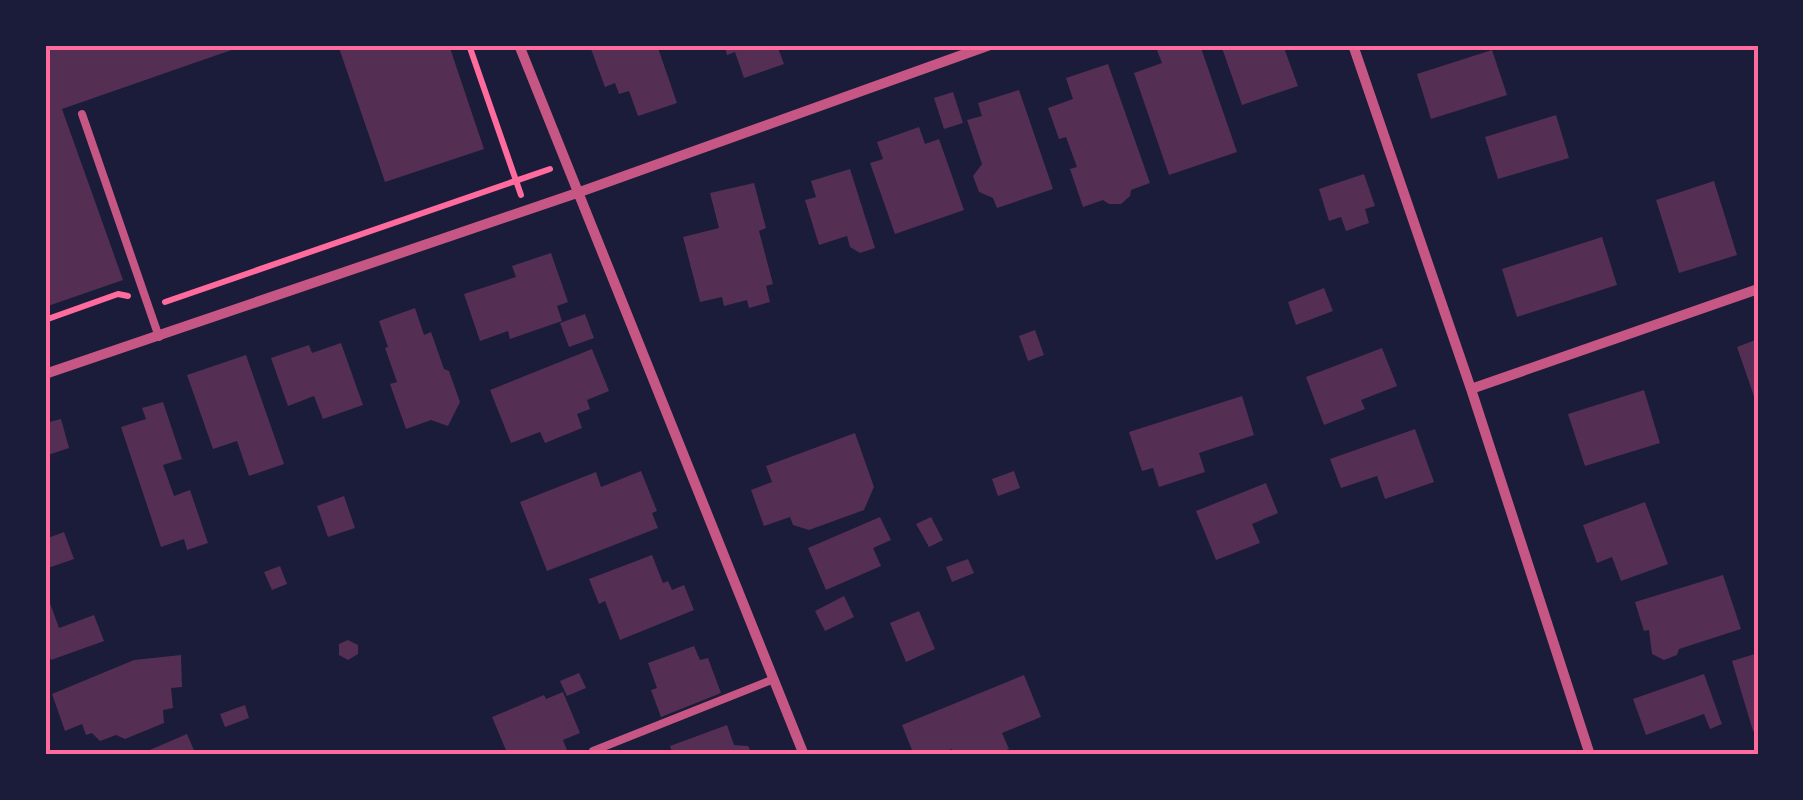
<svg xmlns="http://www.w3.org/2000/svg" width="1803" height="800" font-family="'Nunito Sans',sans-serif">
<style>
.building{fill:#542f53}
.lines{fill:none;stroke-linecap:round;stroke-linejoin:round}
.path{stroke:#ff6b9d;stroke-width:6}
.service{stroke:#c65784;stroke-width:8}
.minor{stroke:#c65784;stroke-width:10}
.neatline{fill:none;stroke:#ff6b9d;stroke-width:4}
</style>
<rect width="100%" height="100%" fill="#1b1b3a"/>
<path class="building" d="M45,45L243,46L62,109L123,280L45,307Z
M338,45H449L484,149L385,182Z
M601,45H657L677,103L638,116L629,91L619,94L615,83L605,87L591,49Z
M724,45H777L784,64L744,78L735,52L727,55Z
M1155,45H1200L1237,152L1169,175L1134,73L1162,63Z
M1221,45H1283L1298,86L1242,105Z
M1492,50L1507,95L1431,119L1417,74Z
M1108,64L1150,183L1131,190L1130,196L1121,204H1109L1103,200L1083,207L1070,169L1077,167L1066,137L1059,139L1048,108L1073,99L1066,78Z
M1019,90L1053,189L997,208L993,198L979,192L973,176L982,164L967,120L982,116L978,103Z
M953,92L963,123L944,129L934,98Z
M1556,115L1569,158L1498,179L1485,137Z
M919,127L925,144L939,139L964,210L895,234L870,163L883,159L877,142Z
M850,169L875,248L860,253L850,247L847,236L819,245L805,200L816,197L811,181Z
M1364,174L1375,206L1365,209L1369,223L1346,231L1341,217L1329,221L1319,189Z
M1714,181L1737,255L1679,273L1656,200Z
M754,183L766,228L759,231L773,284L766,286L770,302L749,308L747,300L724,306L722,297L700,302L683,237L719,228L710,193Z
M1602,237L1617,285L1517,317L1502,269Z
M551,253L568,302L557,306L562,321L510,339L508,331L480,341L464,294L516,277L512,266Z
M1324,288L1333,311L1296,325L1288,302Z
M415,308L424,335L431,332L444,369L449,371L460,402L448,426L431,420L406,429L390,384L397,382L385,348L388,347L379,321Z
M585,314L594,338L569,347L560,323Z
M1035,330L1044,355L1028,361L1019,336Z
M1758,339V405H1757L1737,347Z
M341,343L363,405L323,419L314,396L288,406L271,358L309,345L312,353Z
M1382,348L1397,386L1361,400L1365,409L1324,425L1306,377Z
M592,349L609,391L587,400L590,409L577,414L582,428L545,443L540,432L511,443L490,390Z
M246,355L284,464L249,476L237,441L213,449L187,375Z
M1644,390L1660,443L1585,466L1568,414Z
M1242,396L1254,435L1199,453L1205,472L1159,487L1153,468L1142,471L1129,432Z
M163,402L182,459L163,465L174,496L190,490L208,543L187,550L184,539L161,547L121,427L146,419L142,408Z
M61,419L69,448L45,456V423Z
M1415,429L1434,482L1385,499L1377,476L1341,488L1330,459Z
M855,433L874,487L864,510L809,530L793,525L790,517L764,526L751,490L772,482L766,466Z
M641,471L657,511L652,513L658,528L547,571L520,502L596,472L601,487Z
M1014,471L1020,488L998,496L992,479Z
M1266,483L1278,513L1252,524L1260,543L1216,560L1196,511Z
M344,496L355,528L328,537L317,506Z
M1645,502L1668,564L1621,581L1612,557L1597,563L1583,525Z
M880,517L891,540L873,548L881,566L826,590L808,548Z
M931,517L943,540L929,547L916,524Z
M64,532L74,559L45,569V539Z
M652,555L663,583L668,581L672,590L684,585L694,610L620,640L605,601L599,604L589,579Z
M968,559L974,573L952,582L946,567Z
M280,566L287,584L272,590L264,572Z
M1723,575L1741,629L1679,649L1677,655L1664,660L1652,654L1649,630L1644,631L1635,602Z
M46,592L59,628L94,615L104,641L51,660L45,644Z
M844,596L854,617L825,631L815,611Z
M919,611L935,649L906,662L890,623Z
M348,640L358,645V654L348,660L339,655V644Z
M694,646L700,660L708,658L721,693L661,717L651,690L657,688L648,663Z
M1758,653V729L1753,731L1732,661Z
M181,655L182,687L171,688L173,708L163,710L164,723L125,739L116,735L100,741L92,733L86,735L82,724L65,731L52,694L134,660Z
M579,673L586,688L567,696L560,681Z
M1704,674L1722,724L1710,729L1704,714L1646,735L1633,699Z
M1024,675L1041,717L1002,733L1009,749L994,755H954L952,749L938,755H914L902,725Z
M563,692L580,733L563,740L569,755H508L492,717L544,695L546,699Z
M245,705L249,718L225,727L220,714Z
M727,725L734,745L748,746L753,755H673L670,746Z
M187,734L196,755H138Z"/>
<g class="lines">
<path class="path" d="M469,45L521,195
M165,302L550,169
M45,320L118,294L128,296"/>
<path class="service" d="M82,114L159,337
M593,751L774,679"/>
<path class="minor" d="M519,45L804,755
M1353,45L1471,389L1590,755
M45,374L577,193L990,45
M1471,389L1758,289"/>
</g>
<rect width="1803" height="800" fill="none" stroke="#1b1b3a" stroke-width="95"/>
<rect x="48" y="48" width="1708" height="704" class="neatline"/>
</svg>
